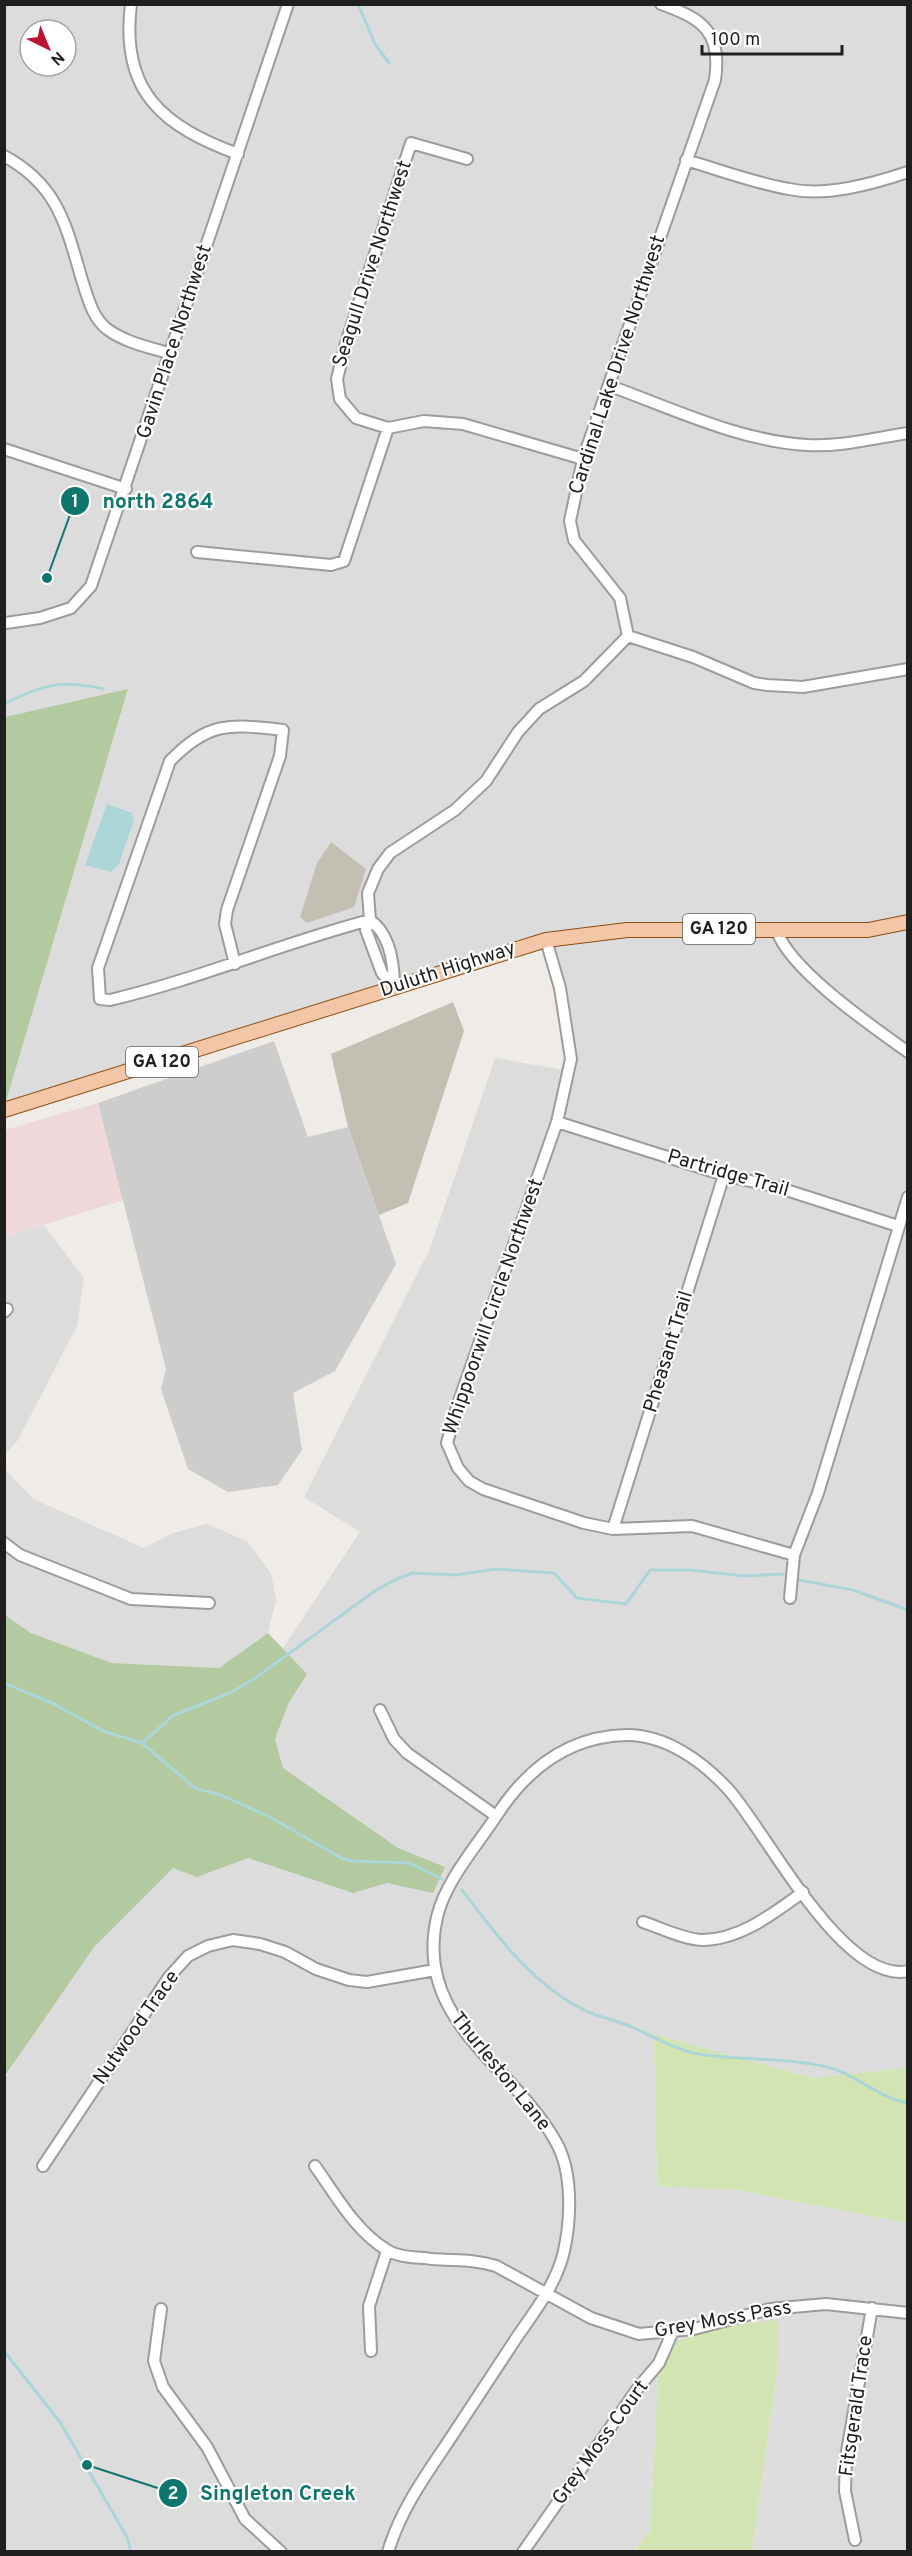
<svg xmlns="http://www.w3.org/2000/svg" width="912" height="2556" font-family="Overpass,sans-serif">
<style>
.residential{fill:#dddcdd;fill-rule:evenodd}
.commercial{fill:#eed8da}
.religious{fill:#cdcdcd}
.construction{fill:#c3c0b3}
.grass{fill:#d2e4b2}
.forest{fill:#b3caa0}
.water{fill:#acd5d8}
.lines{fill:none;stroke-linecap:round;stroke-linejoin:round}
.stream{stroke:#acd5d8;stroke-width:3}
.minor-casing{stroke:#9c9c9c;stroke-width:14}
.major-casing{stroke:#8c4e0f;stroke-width:16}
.minor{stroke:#fff;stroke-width:10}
.major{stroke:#f3c6a8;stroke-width:14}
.labels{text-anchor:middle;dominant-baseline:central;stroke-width:4.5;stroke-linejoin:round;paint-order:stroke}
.shield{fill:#fff;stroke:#626262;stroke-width:1.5}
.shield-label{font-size:18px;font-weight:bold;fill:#1f1f1f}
.street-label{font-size:20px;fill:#1f1f1f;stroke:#fff}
.leader{fill:none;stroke:#0f766e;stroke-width:2}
.callout-dot{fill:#0f766e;stroke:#fff;stroke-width:2}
.mark-label{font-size:18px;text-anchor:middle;font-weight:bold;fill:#fff}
.callout-label{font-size:21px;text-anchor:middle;font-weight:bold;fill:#0f766e;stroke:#fff;stroke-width:4.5;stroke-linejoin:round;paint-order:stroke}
</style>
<rect width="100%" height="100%" fill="#efebe7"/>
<path class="residential" d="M5,5H907V2068L812,2078L654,2034L657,2186L738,2190L907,2223V2551H752L778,2363V2320L660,2352L650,2531L633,2551H5L4,2080L205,1766L360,1532L304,1497L430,1249L495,1058L576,1072L544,934L5,1105L128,690L5,717ZM30,30H66V66H30Z
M44,1225L84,1278L77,1326L18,1440L5,1454V1237Z
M4,1468L33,1499L144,1548L173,1533L207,1524L247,1541L271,1573L276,1600L268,1633L219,1668L112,1663L31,1633L5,1615Z"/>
<path class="commercial" d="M98,1103L124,1200L7,1236L5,1227V1130Z"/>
<path class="religious" d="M274,1041L308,1137L348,1127L396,1264L335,1371L293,1393L302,1450L278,1485L228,1492L188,1469L161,1389L166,1369L98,1103Z"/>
<path class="construction" d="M331,842L366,869L354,907L307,923L300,917L317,863Z
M453,1002L464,1031L408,1203L379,1215L348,1127L331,1054Z"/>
<path class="grass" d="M654,2034L812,2078L907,2068V2223L738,2190L657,2186Z
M778,2320V2363L752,2551L633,2552L650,2531L660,2347L721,2326Z"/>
<path class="forest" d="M128,689L5,1105V717Z
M5,1615L31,1633L112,1663L219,1668L268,1633L307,1674L288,1704L275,1739L283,1768L398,1848L445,1867L433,1893L387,1883L353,1893L248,1858L197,1877L173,1868L94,1947L5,2076Z"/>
<path class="water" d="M107,804L132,813L134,820L119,864L111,872L85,865Z"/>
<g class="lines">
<path class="stream" d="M358,4L375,44L389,63
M4,704C42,685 61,679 103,689
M799,1580L853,1590L908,1610
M4,1683L52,1703L103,1731L142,1743L195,1788L223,1796L268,1816L343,1859L353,1861L409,1863L442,1879
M142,1743L174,1715L230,1693L254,1679L376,1590L397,1579L412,1573L457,1575L495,1569L554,1573L577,1598L626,1604L650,1570H689L744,1576L783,1574
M462,1890C496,1935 534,1986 586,2011C602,2018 619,2021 634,2028C654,2037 671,2047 693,2053C736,2061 780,2057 823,2066C854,2072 877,2098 908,2103
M4,2351L60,2422L127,2537L131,2552"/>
<g class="minor-casing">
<path id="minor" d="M131,4C120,91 162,126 238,154
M4,156C58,185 66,225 82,280C88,298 92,317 107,329C126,343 149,347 171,354
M467,159L411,143L346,343L337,379L340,399L356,418L388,428L424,421L463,424L583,459
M686,160C720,170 754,183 789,189C826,197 872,184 908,172
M610,386C674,409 739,441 807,445C841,447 875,438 908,433
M4,449L126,489
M197,552L331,565L344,561L388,428
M6,623L40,618L71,608L91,586L288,4
M628,636L620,598L574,540L570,521L583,459L715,80C722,32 703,19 661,4
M628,636L693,657L754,683L767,685L803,687L908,669
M370,920C390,934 394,964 394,987
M777,931C790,970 873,1027 908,1052
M546,940L560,988L571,1059L557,1122L458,1404L447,1443L458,1468L469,1481L483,1489L584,1523L613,1529L692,1526L794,1555
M235,964L225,924L227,910L280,756L283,730C230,724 209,721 170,761L98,968L100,999L110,1000C199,979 282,943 370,920
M394,987L382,973L366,930L370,920L368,893L378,869L390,853L455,810L486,781L518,732L539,709L584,681L628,636
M557,1122L724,1175L777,1187L898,1226
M4,1312L7,1309
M613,1529L724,1175
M4,1543L20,1555L131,1599L209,1603
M790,1598L794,1555L818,1493L908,1197
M380,1710L394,1739L407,1753L496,1816
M643,1922C661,1928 683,1939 702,1940C740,1940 774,1913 803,1892
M43,2166L169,1977L188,1956L208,1946L233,1940L260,1944L285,1952L316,1969L349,1980L367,1982L435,1970
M315,2166C335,2194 356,2232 387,2250C399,2258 418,2257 432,2259C454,2261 475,2259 496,2266L591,2318L639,2334L694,2329L770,2309L826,2304L908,2313
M161,2309L154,2361L163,2387L207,2447L245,2519L281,2552
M371,2351L369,2306L387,2251
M855,2540L845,2491L846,2457L872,2308
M388,2552C400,2511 425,2476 448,2442C471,2407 494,2372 517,2337C535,2311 557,2283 564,2251C571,2219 573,2172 556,2142C513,2065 413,2021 437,1917C446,1880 476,1847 497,1815C527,1769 569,1736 627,1735C666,1735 702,1761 728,1789C766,1831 843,1985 908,1971
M523,2552L638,2388L659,2363L673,2331"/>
</g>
<g class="major-casing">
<path id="major" d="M4,1110L546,940L627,930H868L908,922"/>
</g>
<use href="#minor" class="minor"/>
<use href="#major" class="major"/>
</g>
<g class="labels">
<g class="shield">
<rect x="683" y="914" width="72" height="30" rx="4.5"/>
<rect x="126" y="1047" width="72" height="30" rx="4.5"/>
</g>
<g class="shield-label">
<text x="719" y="929">GA 120</text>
<text x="162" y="1062">GA 120</text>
</g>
<g class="street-label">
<text transform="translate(373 264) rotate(-72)">Seagull Drive Northwest</text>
<text transform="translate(175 342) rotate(-72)">Gavin Place Northwest</text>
<text transform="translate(618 365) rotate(-72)">Cardinal Lake Drive Northwest</text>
<text transform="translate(448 970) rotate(-18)">Duluth Highway</text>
<text transform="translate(728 1174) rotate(16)">Partridge Trail</text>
<text transform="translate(494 1307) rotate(-71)">Whippoorwill Circle Northwest</text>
<text transform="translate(669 1352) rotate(-73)">Pheasant Trail</text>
<text transform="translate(137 2028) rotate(-55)">Nutwood Trace</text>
<text transform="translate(500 2072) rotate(51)">Thurleston Lane</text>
<text transform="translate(723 2320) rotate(-10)">Grey Moss Pass</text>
<text transform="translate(857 2406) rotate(-82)">Fitsgerald Trace</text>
<text transform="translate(601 2443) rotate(-54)">Grey Moss Court</text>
</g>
</g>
<path class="leader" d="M47 578L75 501M87 2465L173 2493"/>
<g class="callout-dot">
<circle cx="47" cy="578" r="6"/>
<circle cx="87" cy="2465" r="6"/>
<circle cx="75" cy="501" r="15"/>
<circle cx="173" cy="2493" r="15"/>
</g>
<g class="mark-label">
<text x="75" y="507">1</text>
<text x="173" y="2499">2</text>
</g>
<g class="callout-label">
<text x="158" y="508">north 2864</text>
<text x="278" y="2500">Singleton Creek</text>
</g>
<rect width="912" height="2556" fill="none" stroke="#1f1f1f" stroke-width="12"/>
<g transform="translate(48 48) rotate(137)"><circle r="28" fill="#ffffff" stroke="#a5a5a5" stroke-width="1.5"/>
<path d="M0-4.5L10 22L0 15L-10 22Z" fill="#ba142f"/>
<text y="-9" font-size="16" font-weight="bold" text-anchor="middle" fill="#1f1f1f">N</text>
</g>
<path d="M702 45v9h140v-9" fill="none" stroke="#1f1f1f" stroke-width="3"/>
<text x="711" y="45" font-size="18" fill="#1f1f1f" stroke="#ffffff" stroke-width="4.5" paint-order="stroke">100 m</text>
</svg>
